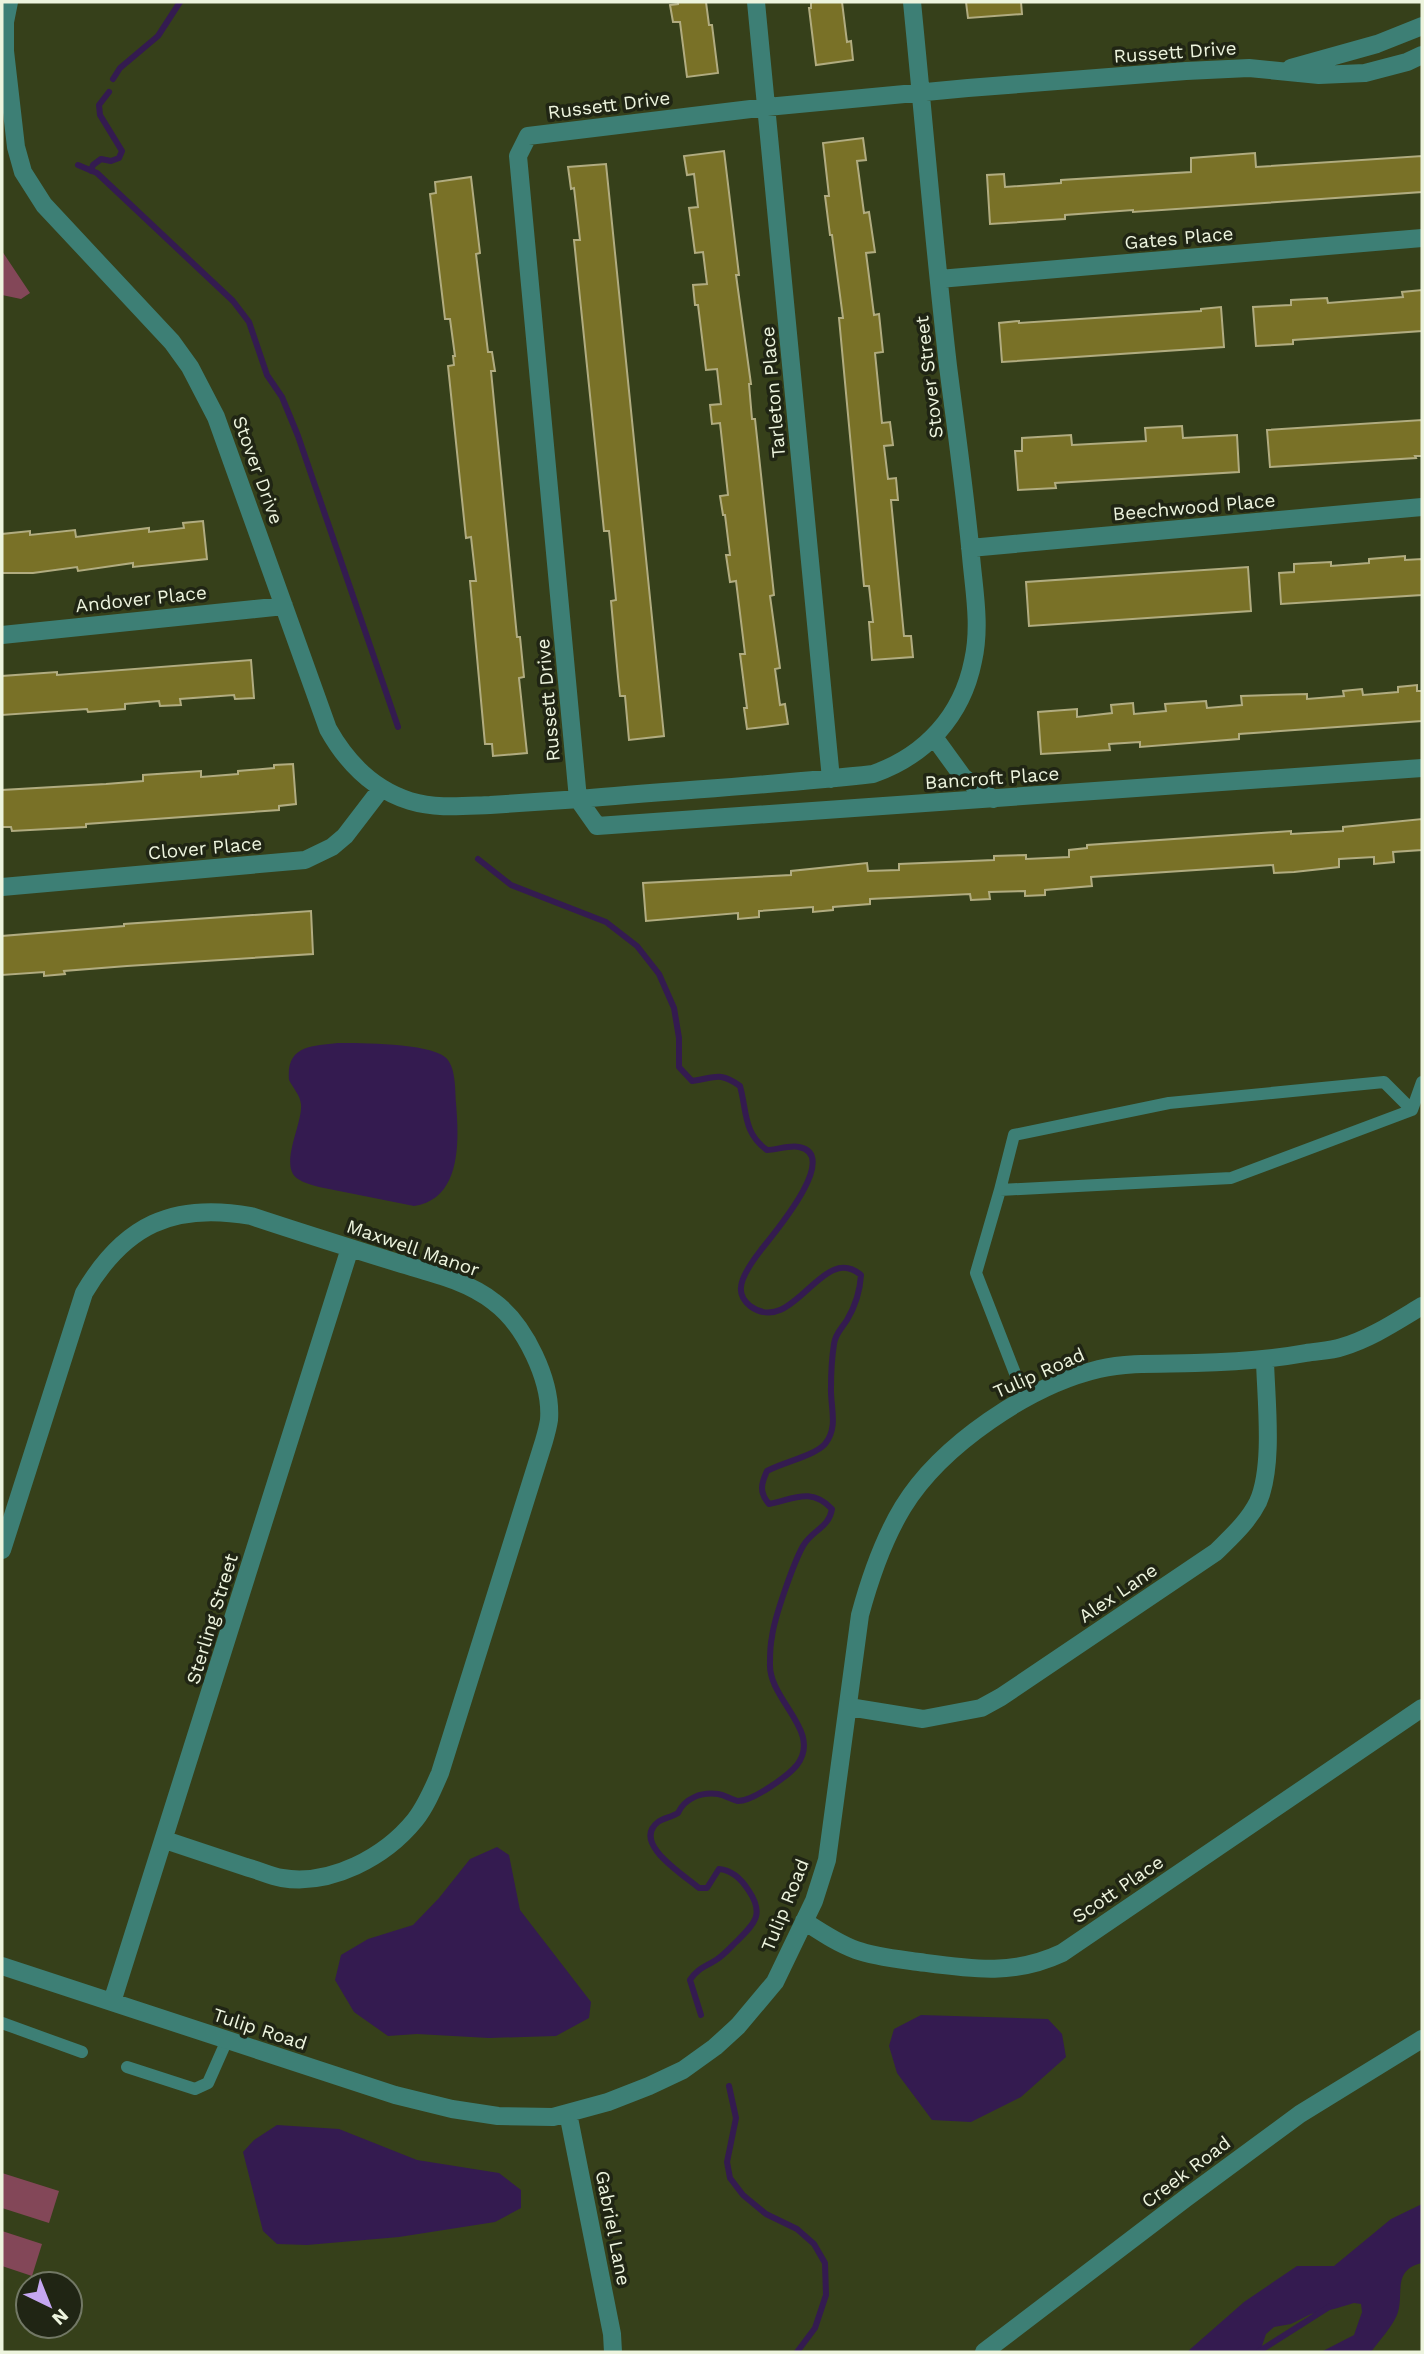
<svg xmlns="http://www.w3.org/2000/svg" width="1424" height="2354" font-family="'Work Sans',sans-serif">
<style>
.green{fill:#834758}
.water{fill:#341b50}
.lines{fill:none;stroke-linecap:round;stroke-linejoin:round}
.stream{stroke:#341b50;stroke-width:6}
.building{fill:#797127;stroke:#b1ac80;stroke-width:2}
.lane{stroke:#3d7f75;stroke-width:12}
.street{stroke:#3d7f75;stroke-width:18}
.labels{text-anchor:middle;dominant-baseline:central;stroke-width:7;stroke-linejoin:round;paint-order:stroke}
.street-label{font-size:19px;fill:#edf4de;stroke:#202514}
</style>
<rect width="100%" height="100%" fill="#36401a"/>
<path class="green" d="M2,251L30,293L21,299L2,295Z
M2,2173L59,2191L49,2223L2,2208Z
M2,2231L42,2244L32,2276L2,2266Z"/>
<path class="water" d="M338,1043C360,1043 428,1043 445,1057C456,1066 455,1089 456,1103C459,1140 462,1199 414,1206L319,1187C312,1185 304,1183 298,1179C278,1166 303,1124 301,1104C300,1095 293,1088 289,1080C286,1045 312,1046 338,1043Z
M497,1847L509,1855L520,1910L591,2002L589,2018L556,2036L489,2038L417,2034L388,2036L354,2012L335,1980L341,1955L368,1939L413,1925L439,1898L470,1859Z
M921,2015L1048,2019L1062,2034L1066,2057L1021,2097L971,2122L932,2120L897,2073L889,2046L894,2029Z
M277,2125L339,2129L417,2160L499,2173L521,2190V2208L495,2222L399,2237L307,2245L277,2244L263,2231L243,2152L254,2140Z
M1422,2204V2263C1391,2270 1405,2295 1397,2315C1392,2327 1379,2341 1371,2352H1321L1354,2335L1362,2312L1361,2304L1354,2303L1334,2309L1311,2314L1291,2324L1274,2327L1266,2334L1260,2352H1187L1244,2302L1297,2266H1334L1391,2219Z"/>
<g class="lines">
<path class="stream" d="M113,79L120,68L158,36L180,2
M78,165L97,173L233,301L249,322L267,375L282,397L298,436L398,727
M91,171L93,165L101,159L111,161L119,158L122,151L100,115L99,105L109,92
M478,859L511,885L606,922L637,946L659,974L674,1008L679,1038V1067L692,1081C715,1078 719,1071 740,1086C747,1111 743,1133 767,1150C776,1150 789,1145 799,1147C842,1155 771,1237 761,1250C754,1259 742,1275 741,1287C740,1295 744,1301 750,1306C794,1338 822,1241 861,1275C860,1292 856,1305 847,1320C842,1328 835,1334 834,1344C832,1357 831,1373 831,1387C830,1406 839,1427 825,1444C814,1456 784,1462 767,1471C761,1484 759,1492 769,1504C794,1499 811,1487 832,1509C829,1528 812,1530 803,1546C794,1562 774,1618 772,1637C770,1645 770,1654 770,1663C768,1700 823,1731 797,1765C788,1776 753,1801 738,1801C732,1800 725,1795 718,1794C701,1792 685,1798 678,1813C672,1817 663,1818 658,1822C631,1843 684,1875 699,1888H707L719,1869C733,1870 742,1880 749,1891C765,1915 754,1924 736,1942C730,1948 723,1956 716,1960C705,1967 698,1968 690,1980L701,2015
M729,2086L736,2118L727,2162L730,2178L743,2195L766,2214L797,2229L814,2244L825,2263L826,2295L815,2328L797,2352
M1258,2352L1329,2307"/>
</g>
<path class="building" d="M678,2H706L709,25H712L718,73L687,77L680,22H673L670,5L678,4Z
M811,2H842L847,42L851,41L853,60L816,65L809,8H811Z
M966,2H1021L1022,14L968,18Z
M863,138L866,160L857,161L864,213L869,212L875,252L866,253L874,315L879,314L883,352L875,353L882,423L890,422L893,445L884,446L888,479L896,478L898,500H891L904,636H911L913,657L872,660L869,622H873L869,586H864L839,318H843L832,235H830L825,196H829L823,143Z
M724,151L739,275H736L751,384H749L752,419H755L774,595L770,596L780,668L775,669L780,705L785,704L788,724L747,729L744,708H747L740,654H745L736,581L730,582L726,555H730L725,515H723L720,496L728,495L720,423L712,424L710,405L721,404L717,369L706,370L698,305H695L693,285L707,284L703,252L695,253L689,208L698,207L694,174L687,175L684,156Z
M1255,153L1256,167L1422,156V192L1133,212V210L1065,215V219L990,224L987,175L1004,174L1005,187L1061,183V180L1191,172V158Z
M606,164L664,736L629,740L625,696H620L618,677L611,601L616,600L609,531H604L574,240H580L574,188L571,189L568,167Z
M471,177L480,253L476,254L488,352H492L495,371H491L517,637H520L524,677L519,678L527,753L493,756L492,744H485L470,581H476L471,537L466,538L448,366L454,365L453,356H455L450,319H445L430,194L436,193L435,182Z
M1422,290V331L1293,340V344L1256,346L1253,307L1291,305V300L1327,298L1328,303L1403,297L1402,292Z
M1221,307L1224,347L1002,362L999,323L1019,321V323L1201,311V309Z
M1422,420V456H1415L1416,458L1270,467L1267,430Z
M1182,426L1183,438L1237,435L1239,472L1055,483L1056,488L1018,490L1015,451H1022V438L1071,435L1072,445L1146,441L1145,428Z
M203,521L207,559L133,567V563L78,571L77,567L33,573H2V534L30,531V535L75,530L76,537L149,528V532L184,528L183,523Z
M1405,556V560L1422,559V595L1281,604L1279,573L1294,572V564L1331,562V566L1369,563V559Z
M1248,567L1251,611L1029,626L1026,582Z
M251,660L254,698L235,699L234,695L180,699L181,705L160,706L159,701L125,704V709L88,712L87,709L2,715V676L57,672V675Z
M1417,685V691H1422V721L1239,734V739L1140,747V742L1109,744L1110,750L1041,754L1038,712L1077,709V717L1112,713L1111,705L1133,703L1134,714L1166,711L1165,704L1206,701L1207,708L1242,705L1241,696L1307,694V699L1344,696L1343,691L1362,689L1363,695L1398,692V687Z
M293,764L296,804L279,806V810L86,824V827L12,831L11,827H2V790L106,784L143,781V775L201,771V777L238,774V771L274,768V765Z
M1422,819V850L1393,852L1394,862L1374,864V857L1339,859V867L1294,872L1274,873L1273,865L1091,877L1092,886L1045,890V895L1025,896V891L989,892L990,899L971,900L970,894L870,899V904L833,907V910L813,912V907L759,911V917L738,919V913L646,921L643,883L791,875V871L867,863L868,871L899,870V864L994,860V856L1026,855V859L1069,857V850L1087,848V845L1291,831V834L1343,831V827Z
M311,911L313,954L127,966L64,971L65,974L44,976V972L2,975V936L124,926V924Z"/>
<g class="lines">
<path class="lane" d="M1000,1190L1014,1135L1169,1103L1384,1082L1412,1110
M1025,1399L976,1273L1000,1190L1231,1178L1412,1110L1422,1082
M2,2023L82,2052
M127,2067L195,2089L208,2083L227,2040"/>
<path class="street" d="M9,2L5,22V51L16,147L23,172L44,205L172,342L190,367L216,417L328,729C347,763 372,789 410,801C436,809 463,806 490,805C520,803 550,801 580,799C678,790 776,785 873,774C925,756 962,716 973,661C981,626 974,591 971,556C965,492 956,429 948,366C934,245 924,123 912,2
M756,2L831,779
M1422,55L1407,62L1365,73L1319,75L1249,68L1186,71L968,88L767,107L528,136L518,156L578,799L597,826L1422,768
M1291,68L1377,44L1422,26
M939,279L1422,238
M970,548L1422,507
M2,635L284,606
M934,737L963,777L993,799
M2,887L305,860L332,847L345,836L381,789
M2,1550L84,1293C124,1225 173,1202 251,1216C299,1232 347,1247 395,1262C428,1272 466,1280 494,1302C525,1325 552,1381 549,1420C548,1427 546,1434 544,1441L440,1773C433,1789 426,1806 415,1820C385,1857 331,1886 282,1878C270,1876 258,1870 246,1867C219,1858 192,1849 165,1840
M849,1707L923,1719L981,1708L1001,1697L1216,1552C1231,1537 1248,1522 1258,1502C1274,1466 1266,1400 1265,1361
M804,1921C821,1932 837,1943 856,1950C876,1957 898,1959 919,1962C971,1969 1013,1976 1062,1953L1422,1708
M2,1966L395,2095L452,2109L498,2116L553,2117L608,2102L649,2086L683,2070L715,2047L738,2026L775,1982L814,1901L827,1860L860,1615C870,1578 883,1540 903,1507C941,1445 1030,1385 1099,1369C1130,1362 1164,1364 1195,1363C1232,1362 1268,1360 1306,1353C1317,1351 1331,1351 1342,1347C1370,1339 1397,1321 1422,1306
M112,2002L350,1248
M568,2113L612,2334L613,2352
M984,2352L1186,2198L1300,2114L1422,2039"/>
</g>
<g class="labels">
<g class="street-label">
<text transform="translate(1175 52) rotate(-4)">Russett Drive</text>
<text transform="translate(609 105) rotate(-7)">Russett Drive</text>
<text transform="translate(1179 238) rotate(-5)">Gates Place</text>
<text transform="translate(929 377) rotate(-97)">Stover Street</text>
<text transform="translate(773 392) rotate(-95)">Tarleton Place</text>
<text transform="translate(258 470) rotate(70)">Stover Drive</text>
<text transform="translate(1194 507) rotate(-5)">Beechwood Place</text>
<text transform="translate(141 599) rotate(-6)">Andover Place</text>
<text transform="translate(548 700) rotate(-95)">Russett Drive</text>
<text transform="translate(992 778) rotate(-4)">Bancroft Place</text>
<text transform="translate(205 848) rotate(-5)">Clover Place</text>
<text transform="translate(413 1248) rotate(19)">Maxwell Manor</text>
<text transform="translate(1039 1373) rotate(-24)">Tulip Road</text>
<text transform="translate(1118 1593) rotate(-34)">Alex Lane</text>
<text transform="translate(212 1619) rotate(-73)">Sterling Street</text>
<text transform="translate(1118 1889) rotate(-34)">Scott Place</text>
<text transform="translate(785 1905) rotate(-68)">Tulip Road</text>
<text transform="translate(260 2029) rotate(18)">Tulip Road</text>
<text transform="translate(1186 2172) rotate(-37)">Creek Road</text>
<text transform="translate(613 2228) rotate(79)">Gabriel Lane</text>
</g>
</g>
<rect width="1424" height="2354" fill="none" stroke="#edf4de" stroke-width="7"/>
<g transform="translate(49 2305) rotate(137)"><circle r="33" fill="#202514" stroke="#727865" stroke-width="2"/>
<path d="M0-5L12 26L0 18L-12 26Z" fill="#c5a7f1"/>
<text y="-10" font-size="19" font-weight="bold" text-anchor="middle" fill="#edf4de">N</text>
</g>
</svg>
